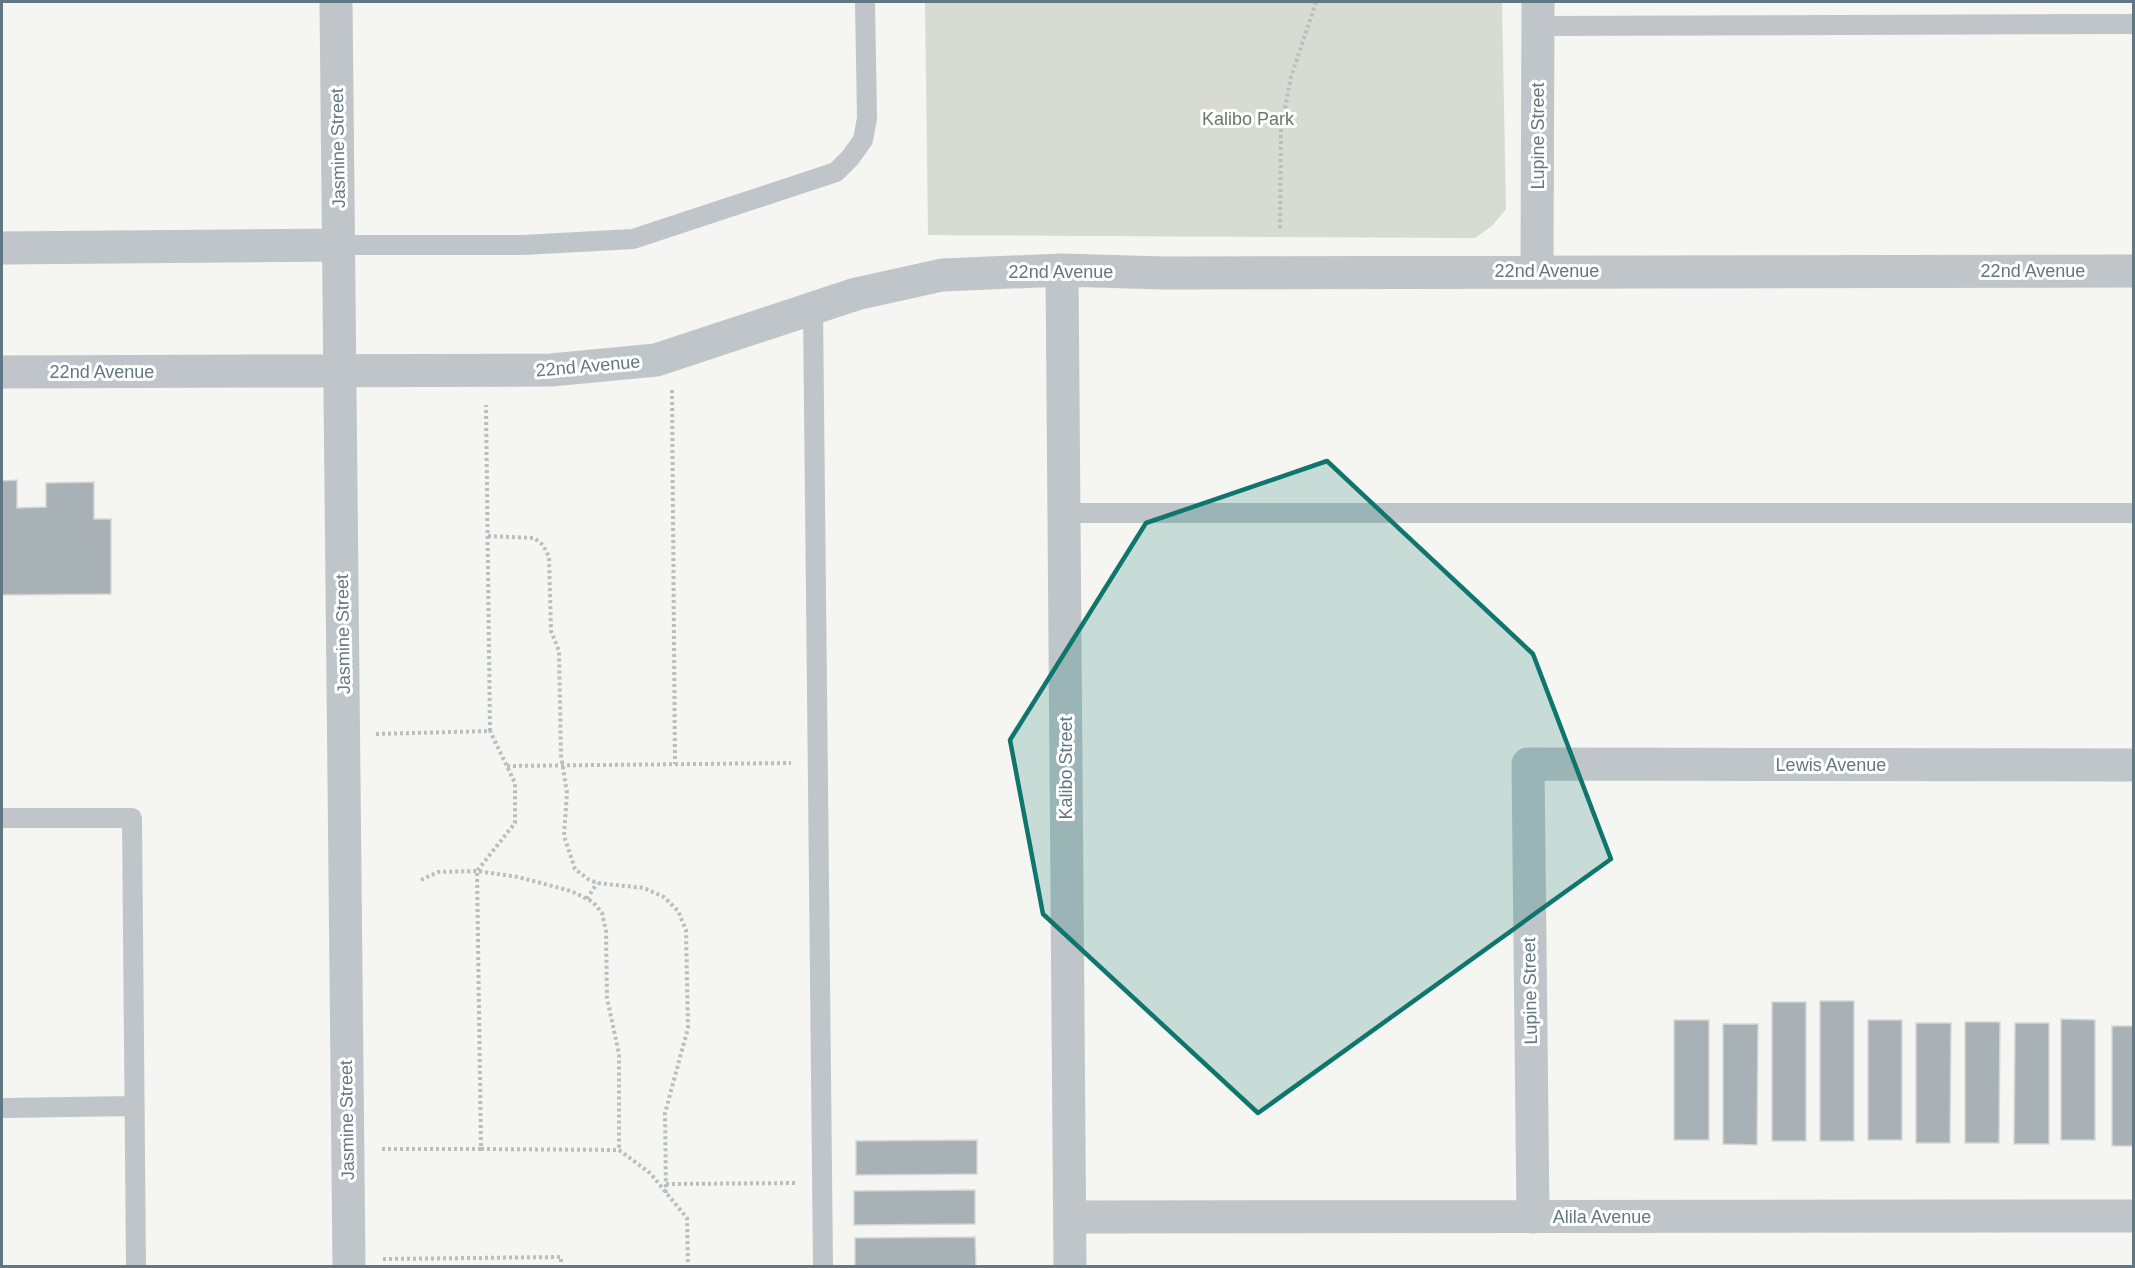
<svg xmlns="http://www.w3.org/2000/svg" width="2135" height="1268" font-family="Arial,sans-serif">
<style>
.green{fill:#d6dcd1}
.building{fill:#a8b2b6;stroke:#d6d6d4;stroke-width:1.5}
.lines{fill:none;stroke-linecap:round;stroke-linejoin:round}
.path{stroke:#bbbec0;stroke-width:4;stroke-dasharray:3 3;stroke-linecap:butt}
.lane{stroke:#bfc5c8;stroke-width:20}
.street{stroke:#bfc5c8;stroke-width:33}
.marked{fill:#0f766e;fill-opacity:0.2;stroke:#0f766e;stroke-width:4.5;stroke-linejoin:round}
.labels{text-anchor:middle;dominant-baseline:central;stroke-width:6;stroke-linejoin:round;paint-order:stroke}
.park-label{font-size:18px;fill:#687a61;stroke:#fff}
.street-label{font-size:18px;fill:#627784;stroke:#fff}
</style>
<rect width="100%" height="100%" fill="#f5f5f1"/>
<path class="green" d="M925,2H1502L1506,209L1492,226L1475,238L928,235Z"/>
<path class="building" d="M17,480V508L46,507V483L94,482V519H111V594L2,595V481Z
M1820,1001H1854V1141H1820Z
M1772,1002H1806V1141H1772Z
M2061,1019L2095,1020V1140H2061Z
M1674,1020H1709V1140H1674Z
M1868,1020H1902V1140H1868Z
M1965,1022H2000L1999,1143H1965Z
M1916,1023H1951L1950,1143H1916Z
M2015,1023H2049V1144H2014Z
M1723,1024H1758L1757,1145L1723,1144Z
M2112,1026H2134V1146H2112Z
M977,1140V1174L856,1175V1141Z
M975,1190V1224L854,1225V1191Z
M975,1237L976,1266H855V1238Z"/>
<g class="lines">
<path class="path" d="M1280,228L1281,129L1291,77L1316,2
M672,390L675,764
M488,536L534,538L543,545L549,557L551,631L559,651L561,755L567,793L564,836L575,869L588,879L597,883L644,888L664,897L678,911L686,930L688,1028L665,1113L666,1193
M376,734L490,731L486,405
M507,766L791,763
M421,880L438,872L477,871L518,877L571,891L593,902L602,913L606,931L607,998L619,1054V1150
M587,899L597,883
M382,1149H481L477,871L515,823V783L490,731
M481,1149L619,1150L650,1173L687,1218L688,1266
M666,1184L795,1183
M383,1259L561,1257V1266"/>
<path class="lane" d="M1539,26L2134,24
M339,245H523L633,239L836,172L850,158L863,140L867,118L865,2
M813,308L823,1266
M1064,513H2134
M2,818H132L136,1266
M2,1108L134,1106"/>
<path class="street" d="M336,2L349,1266
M2,248L339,245
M1062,270L1070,1266
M1537,271L1538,2
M2,372L551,370L656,360L856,294L942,275L1062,270L1164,273L2134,271
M1070,1217L2134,1216
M1533,1217L1528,764L2134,765"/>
</g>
<path class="marked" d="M1327,461L1533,654L1611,859L1258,1113L1043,914L1010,740L1146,523Z"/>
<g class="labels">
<g class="park-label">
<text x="1248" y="119">Kalibo Park</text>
</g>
<g class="street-label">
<text transform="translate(1538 136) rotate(-90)">Lupine Street</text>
<text transform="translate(338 148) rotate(-91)">Jasmine Street</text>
<text x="1547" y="271">22nd Avenue</text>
<text x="2033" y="271">22nd Avenue</text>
<text x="1061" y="272">22nd Avenue</text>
<text transform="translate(588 366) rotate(-5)">22nd Avenue</text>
<text x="102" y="372">22nd Avenue</text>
<text transform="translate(343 634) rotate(-91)">Jasmine Street</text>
<text x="1831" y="765">Lewis Avenue</text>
<text transform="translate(1066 768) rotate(-90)">Kalibo Street</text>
<text transform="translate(1530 991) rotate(-91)">Lupine Street</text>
<text transform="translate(347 1120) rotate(-91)">Jasmine Street</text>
<text x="1602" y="1217">Alila Avenue</text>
</g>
</g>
<rect width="2135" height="1268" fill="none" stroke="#627784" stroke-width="6"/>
</svg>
